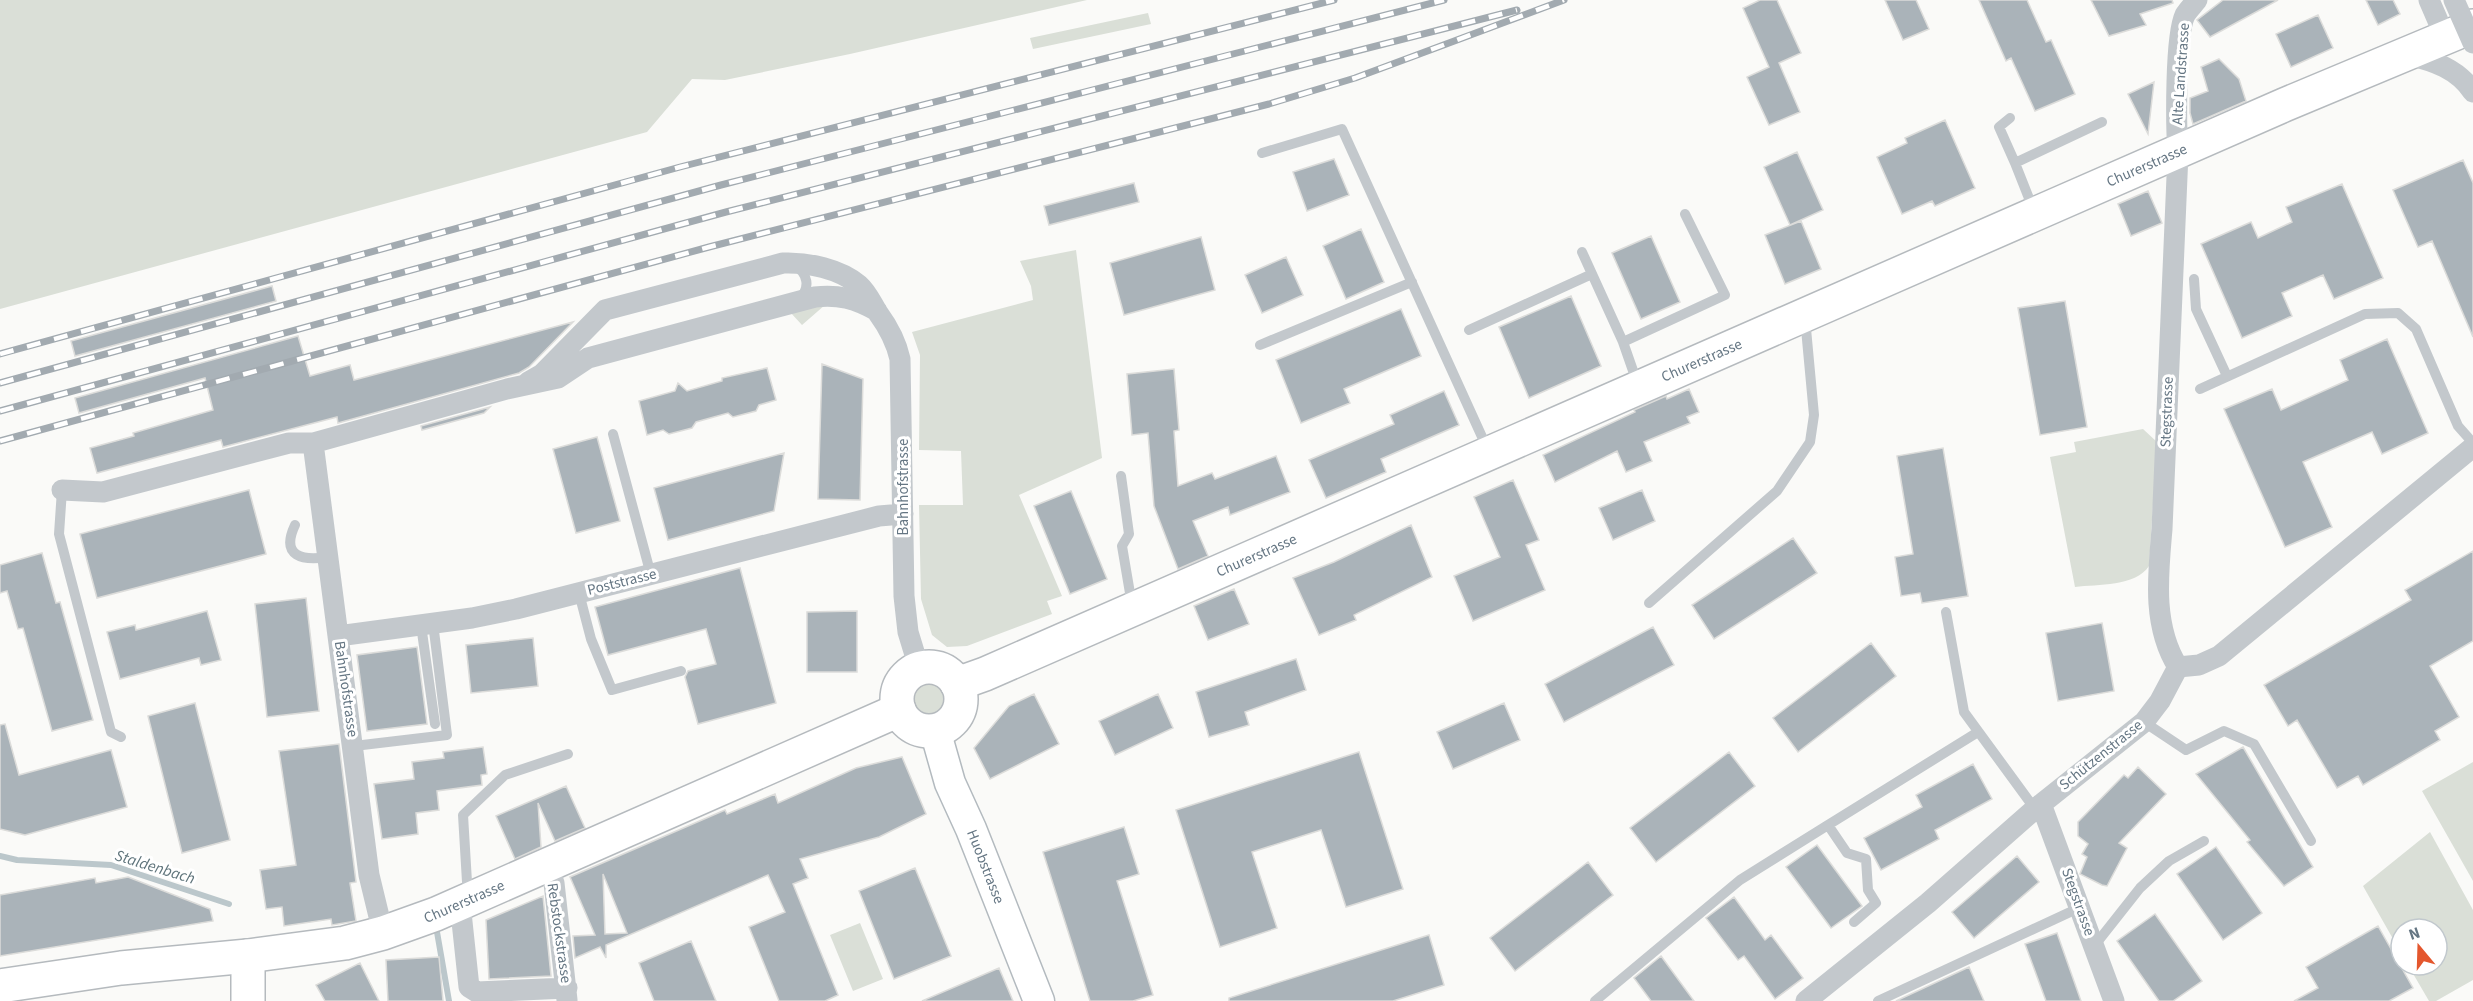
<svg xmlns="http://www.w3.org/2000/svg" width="2473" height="1001" font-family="'Source Sans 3',sans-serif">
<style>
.green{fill:#dadfd7}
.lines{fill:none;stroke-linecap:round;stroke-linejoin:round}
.stream{stroke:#bbc7cb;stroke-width:6}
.building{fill:#aab3b9;stroke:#dcdcda;stroke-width:1.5;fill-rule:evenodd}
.secondary-casing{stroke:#b3babf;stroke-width:33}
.primary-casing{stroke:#b5babe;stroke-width:36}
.lane{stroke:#c3c8cc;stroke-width:10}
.street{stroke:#c3c8cc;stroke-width:21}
.secondary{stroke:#fff;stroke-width:30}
.primary{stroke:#fff;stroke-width:33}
.rail-casing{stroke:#a2aab0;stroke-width:7}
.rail{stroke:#fff;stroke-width:4.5;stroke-dasharray:14;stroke-linecap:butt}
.street-bridge{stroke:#c3c8cc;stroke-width:21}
.labels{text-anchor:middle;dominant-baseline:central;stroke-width:6;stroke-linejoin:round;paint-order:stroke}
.street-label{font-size:15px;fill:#657683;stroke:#fff}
.water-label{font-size:16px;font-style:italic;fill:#60757c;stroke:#fff}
</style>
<rect width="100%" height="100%" fill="#fafaf8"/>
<path class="green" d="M0,0H1087L850,54L725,80L692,79L647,132L0,309Z
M1148,13L1151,24L1033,49L1030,38Z
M1076,250L1102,458L1019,495L1062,596L1047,601L1052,614L967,646L947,647L932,635L921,599L919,505H963L961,451L919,450L920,355L912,332L1033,300L1031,286L1020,261Z
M825,305L802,325L790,312Z
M2143,429L2157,442L2149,566C2135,587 2098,584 2075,587L2050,457L2076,452L2074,442Z
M910 698a18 18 0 1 1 36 0a18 18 0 1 1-36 0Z
M2473,762V881L2422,791Z
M2430,832L2473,910V980L2436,1001H2429L2408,965H2437V929H2401V953L2363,886Z
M860,923L883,979L853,991L830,935Z"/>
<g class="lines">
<path class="stream" d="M0,856L17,860L111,865L229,904
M437,932L449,1001"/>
</g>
<path class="building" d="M1760,0H1777L1801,53L1779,63L1800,112L1769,125L1747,77L1769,67L1743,8Z
M1885,0H1916L1929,29L1903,40Z
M1979,0H2027L2046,42L2051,40L2075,94L2035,111L2011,58L2006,61Z
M2091,0H2172L2173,3L2140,14L2146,25L2109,36Z
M2223,0H2278L2210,37L2197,20Z
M2366,0H2393L2400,14L2378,25Z
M2318,15L2333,48L2291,67L2276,34Z
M2219,59L2239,79L2246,101L2193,124L2190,113V98L2208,91L2201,67Z
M2154,82L2148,134L2128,94Z
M1945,120L1975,188L1935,206L1932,201L1902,214L1877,157L1907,143L1905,138Z
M1797,152L1823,210L1790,225L1764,167Z
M1334,159L1349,195L1307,211L1293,172Z
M2463,160L2473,183V337L2432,241L2418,247L2393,190Z
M1134,183L1139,202L1049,225L1044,206Z
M2342,184L2383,278L2334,299L2323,275L2282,293L2292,316L2242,338L2201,244L2251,222L2258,238L2292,222L2286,207Z
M2148,191L2162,223L2131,236L2118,204Z
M1801,221L1821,269L1785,284L1765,235Z
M1361,229L1384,282L1346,299L1323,246Z
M1651,236L1680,302L1641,319L1612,253Z
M1201,237L1215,290L1124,315L1110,263Z
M1286,257L1303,295L1262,313L1245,275Z
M272,286L276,301L75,356L71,341Z
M1571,296L1601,366L1529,398L1499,327Z
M2065,301L2087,427L2040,435L2018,308Z
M1401,309L1421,356L1344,389L1350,403L1301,423L1276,360Z
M573,322L529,367L519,373L338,423L337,417L223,447L221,440L97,473L90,448L134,436L133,433L213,410L205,378L79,413L75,398L298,336L310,376L350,365L354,380Z
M2387,339L2428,433L2382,454L2372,432L2303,462L2332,527L2285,547L2224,409L2272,389L2281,410L2348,380L2340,360Z
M822,364L863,379L860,500L818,499Z
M767,368L776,400L759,405L756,411L733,417L728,413L696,422L692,428L669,434L663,430L647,435L639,401L675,391L678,383L687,391L722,381V378Z
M1174,369L1179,430L1174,431L1178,486L1212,473L1215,479L1276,456L1290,492L1230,515L1228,507L1193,521L1208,556L1178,569L1154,506L1148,433L1132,435L1127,374Z
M1689,389L1699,412L1687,417L1690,423L1644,442L1652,461L1626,472L1617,451L1555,482L1543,455L1635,412L1634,410L1666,396L1667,399Z
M1444,391L1459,425L1381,459L1386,472L1326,498L1309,460L1394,424L1390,415Z
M490,407L484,413L422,430L421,426Z
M597,437L620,521L576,533L553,449Z
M1943,448L1968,596L1922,603L1920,593L1901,596L1895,557L1913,554L1897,456Z
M784,453L774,511L668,540L654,488Z
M1513,480L1539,540L1526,545L1545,590L1473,621L1454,576L1500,557L1474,497Z
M249,490L266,554L97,598L80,534Z
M1642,490L1655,521L1613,540L1599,508Z
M1071,491L1107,579L1070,594L1034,506Z
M1411,525L1432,577L1354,615L1356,620L1319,635L1293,578L1334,562Z
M1793,538L1817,573L1714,639L1692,605Z
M2473,551V641L2430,666L2459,717L2435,731L2440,740L2363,785L2358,776L2337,788L2297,720L2288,726L2264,685L2411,600L2405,590Z
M42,553L56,603L60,602L93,720L52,731L23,628L18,629L7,591L0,593V565Z
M740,568L776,703L698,724L685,677L688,671L716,664L706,629L608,655L595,607Z
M1234,589L1249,624L1208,640L1194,606Z
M306,598L319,711L267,717L255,604Z
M207,611L221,660L201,665L199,658L120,679L107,632L135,625L136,630Z
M857,611V672H807V612Z
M2102,623L2114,691L2058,701L2046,633Z
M1653,627L1674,665L1564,722L1545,684Z
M533,638L538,686L471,693L466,645Z
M1871,643L1896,676L1798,752L1773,718Z
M417,647L427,724L367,731L357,655Z
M1296,659L1306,690L1245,712L1249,725L1209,737L1196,692Z
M1034,694L1059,744L990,779L974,748L1009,706Z
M1158,694L1173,728L1115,755L1099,721Z
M195,703L230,840L182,853L148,716Z
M1504,703L1520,740L1453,769L1437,732Z
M5,724L19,775L111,750L127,807L25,835L0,829V725Z
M339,744L356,882L350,883L356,921L332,925L331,919L284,926L282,907L266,909L260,870L296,865L279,751Z
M483,747L487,774L481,775L482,785L437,791L439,810L416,813L418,834L382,839L374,784L414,779L412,762L444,758L443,752Z
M2243,747L2313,867L2284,886L2247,842L2250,840L2196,774Z
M1359,752L1403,889L1346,907L1321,830L1252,852L1277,928L1220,947L1176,810Z
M1729,752L1755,786L1656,862L1630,828Z
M902,757L926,814L879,837L800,859L808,878L793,884L838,995L825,1001H779L749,927L785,912L768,875L606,945V958L600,947L575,958L573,936L595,935L570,877L725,810L727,814L775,794L778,803L856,768ZM603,874L627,933L605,934Z
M1973,764L1992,799L1935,830L1939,839L1881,870L1864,838L1922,807L1916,795Z
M2138,767L2166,794L2119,843L2127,848L2107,886L2102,885L2080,874L2087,857L2082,854L2088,844L2078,836V822L2124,775L2128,778Z
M566,786L585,828L555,841L538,803L541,847L515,859L496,816Z
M1124,827L1139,874L1117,881L1153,995L1133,1001H1090L1043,852Z
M1817,845L1862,906L1831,928L1786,867Z
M2216,847L2262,913L2223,940L2177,874Z
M2017,856L2039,882L1974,938L1952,912Z
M1588,862L1613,895L1515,971L1490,938Z
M915,868L951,956L894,979L859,891Z
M128,877L210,909L213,921L0,956V895L95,878L96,883Z
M543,896L551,976L489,979L486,920Z
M1734,897L1765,940L1771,935L1803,978L1775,999L1744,956L1738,960L1706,918Z
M2155,914L2202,981L2173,1001H2159L2117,941Z
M2378,926L2413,988L2389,1001H2294L2318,988L2306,967Z
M2057,933L2081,1001H2046L2025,944Z
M1429,935L1444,985L1393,1001H1229V998Z
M691,941L716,1001H654L639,963Z
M1661,956L1694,1001H1651L1634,978Z
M439,957L443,1001H388L386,960Z
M360,963L379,1001H325L316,985Z
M1969,967L1984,1001H1896Z
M999,968L1013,1001H922Z"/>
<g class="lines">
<g class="secondary-casing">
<g id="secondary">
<path id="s1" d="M935,730L950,783L971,829L1039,1001"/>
</g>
</g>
<g class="primary-casing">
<g id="primary">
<circle cx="929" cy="699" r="32"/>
<path id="s2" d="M957,684L985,674L2284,105L2473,26"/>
<path d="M248,956V1001"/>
<path id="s3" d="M0,986L121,968L248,956L345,943L383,933L436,914L899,710"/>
</g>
</g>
<path class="lane" d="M2010,118L1999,127L2015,163
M1262,153L1342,129L1488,450
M2034,211L2015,163L2102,122
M1582,252L1623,342L1638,385
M794,265C808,273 811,288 799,299
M2194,279L2196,309L2227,376
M1469,330L1592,274
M1623,342L1725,295L1685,214
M1260,345L1412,282
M2200,389L2365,314L2398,313L2416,329L2458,426L2473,443
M613,434L651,575
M1121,476L1129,534L1122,546L1132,605
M62,490L59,534L111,732L121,737
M295,525C280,557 303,561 328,557
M579,593L591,639L612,690L681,671
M1649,603L1777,491L1810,442L1814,415L1805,318
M1946,612L1964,712L2035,809
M421,625L435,724
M2144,722L2186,750L2224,731L2254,744L2311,841
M354,746L447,735L433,623
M471,894L467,882L463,815L505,775L568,754
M1854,922L1876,903L1868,890L1866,859L1847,853L1828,825L1978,732
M2095,945L2140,888L2169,861L2204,841
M1595,1001L1740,880L1828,825
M1878,1001L2081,907"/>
<path class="street" d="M2429,0L2445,37
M2408,55C2434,61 2458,69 2473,92
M528,382L542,374L605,310L783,263C808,262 840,269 859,285C868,293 872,304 878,313C889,328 896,341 900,359L904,596L908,632L919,668
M313,443L369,875L383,933
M62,490L103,492L289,443H313L507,389L558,378L588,358L815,297C838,294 856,299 877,311
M338,636L472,618L516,609L879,516L903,514
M2178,667C2152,626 2158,575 2162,529L2178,153C2176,126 2175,36 2185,15C2188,10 2193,5 2197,0
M2178,667L2199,665L2219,656L2473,447
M2041,804L2114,1001
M546,865L554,883L567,1000
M460,903L469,987L477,992L567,988
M1806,1001L1928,903L2035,809L2144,722L2160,701L2178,667"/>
<use href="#secondary" class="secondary"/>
<use href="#primary" class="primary"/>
<g class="rail-casing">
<path id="rail" d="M0,354L680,167L1334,0
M0,383L721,185L1444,0
M0,411L726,212L1517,10
M0,441L709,247L1269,104L1355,78L1564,0"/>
</g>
<use href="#rail" class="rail"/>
<path class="street-bridge" d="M2454,0L2473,43"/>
</g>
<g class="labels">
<g class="street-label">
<text transform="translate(2181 74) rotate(-86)">Alte Landstrasse</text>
<text stroke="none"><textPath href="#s2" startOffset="1298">Churerstrasse</textPath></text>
<text stroke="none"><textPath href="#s2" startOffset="812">Churerstrasse</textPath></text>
<text transform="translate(2167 412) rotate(-88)">Stegstrasse</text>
<text transform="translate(903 487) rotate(-90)">Bahnhofstrasse</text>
<text stroke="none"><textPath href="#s2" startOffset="326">Churerstrasse</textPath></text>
<text transform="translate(622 582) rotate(-14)">Poststrasse</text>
<text transform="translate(346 689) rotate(82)">Bahnhofstrasse</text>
<text transform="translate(2101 755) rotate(-39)">Schützenstrasse</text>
<text stroke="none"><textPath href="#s1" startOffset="146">Huobstrasse</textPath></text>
<text stroke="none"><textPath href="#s3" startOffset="474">Churerstrasse</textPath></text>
<text transform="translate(2078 902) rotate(70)">Stegstrasse</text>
<text transform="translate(559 933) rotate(82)">Rebstockstrasse</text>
</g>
<g class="water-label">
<text transform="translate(155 867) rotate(17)">Staldenbach</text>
</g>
</g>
<g transform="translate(2419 947) rotate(341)"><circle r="28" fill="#ffffff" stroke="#c1c8cd" stroke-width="1.5"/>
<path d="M0-4.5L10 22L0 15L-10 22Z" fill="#e4572e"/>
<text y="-9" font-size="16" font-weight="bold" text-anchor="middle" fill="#657683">N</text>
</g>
</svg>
